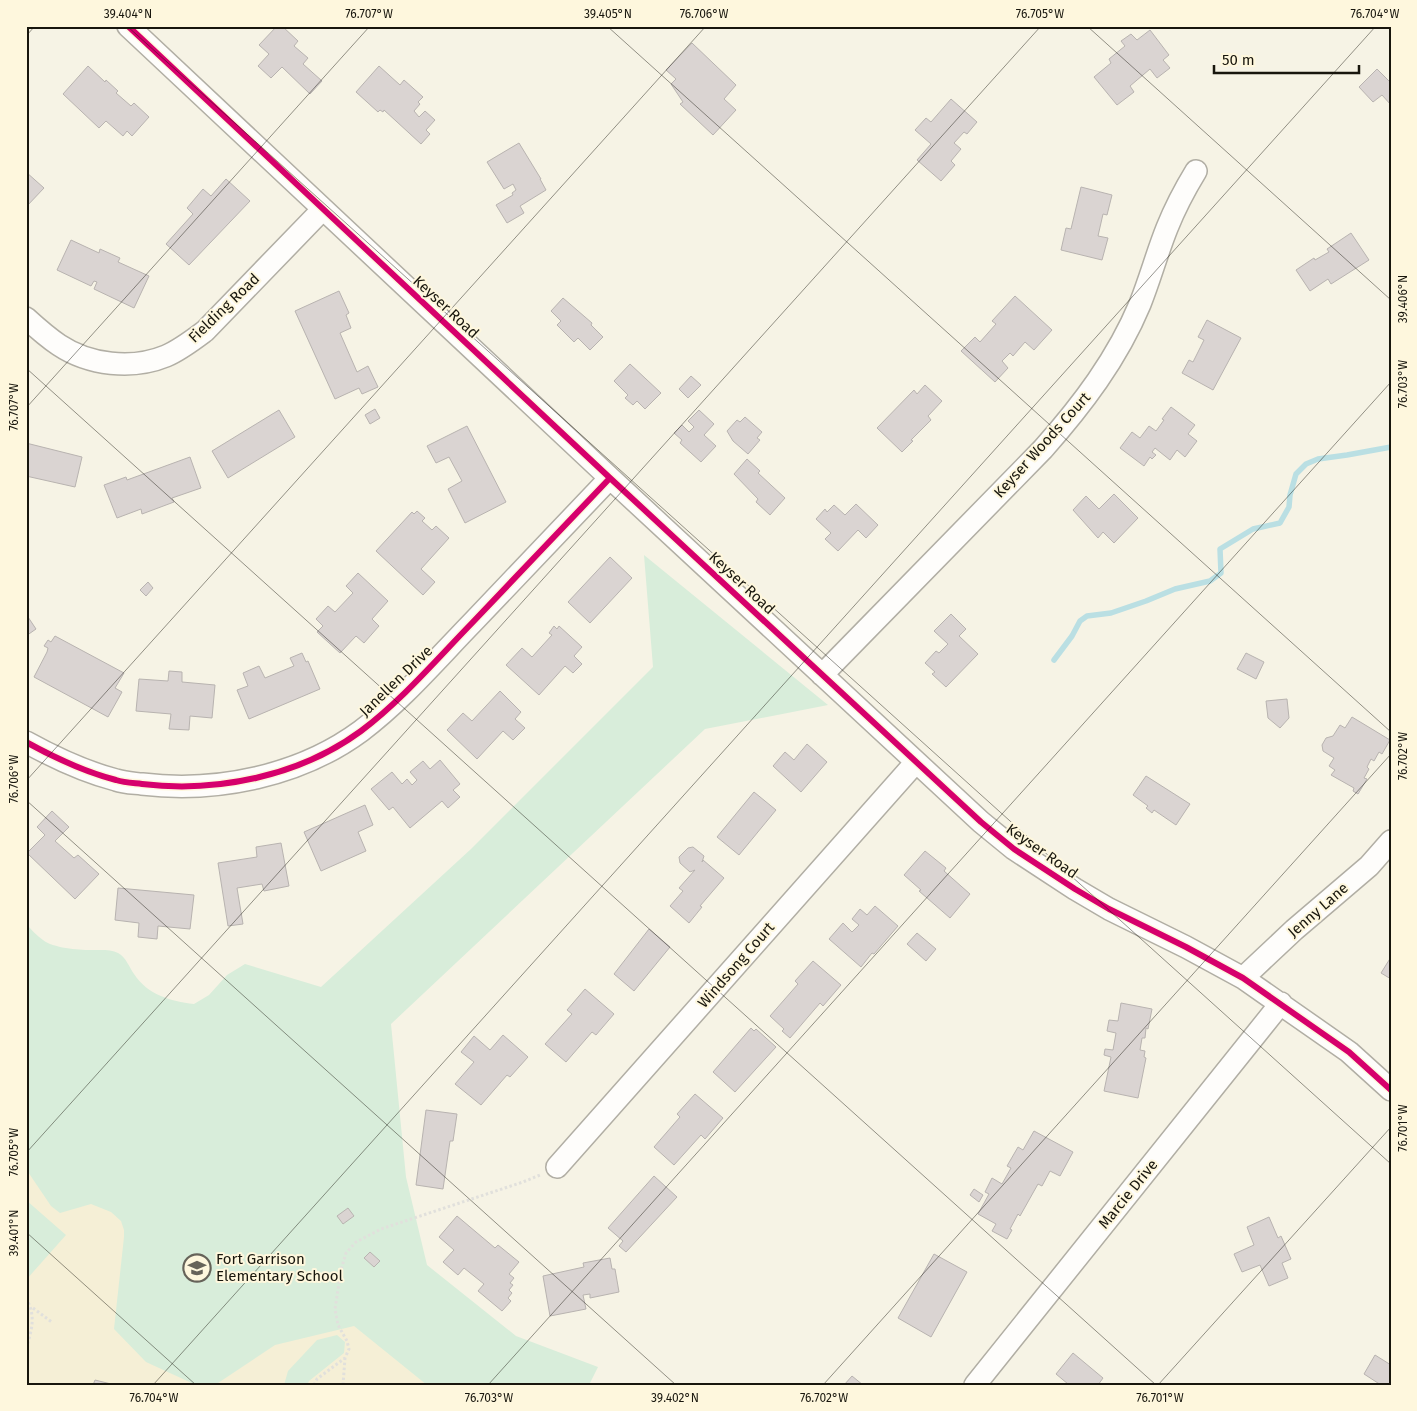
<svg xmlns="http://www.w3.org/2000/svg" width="1417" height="1411" font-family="'Fira Sans',sans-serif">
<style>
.built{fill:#f5efd6}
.green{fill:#d8edda}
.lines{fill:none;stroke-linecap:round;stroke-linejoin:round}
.stream{stroke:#badfe3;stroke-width:5.5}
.building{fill:#dad4d2;stroke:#b8b3b0}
.street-casing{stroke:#b1aea4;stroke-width:24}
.path{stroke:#e1e0dc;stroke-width:3;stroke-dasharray:2.5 2.5;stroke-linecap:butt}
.street{stroke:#fefdfb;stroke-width:21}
.cycleway-casing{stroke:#fef7dd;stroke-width:9}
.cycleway{stroke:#d6006c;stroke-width:6}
.ticks{fill:none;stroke:#18160d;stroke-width:1;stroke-opacity:0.45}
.labels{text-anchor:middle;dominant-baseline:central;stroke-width:4;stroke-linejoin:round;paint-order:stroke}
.street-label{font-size:15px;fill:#18160d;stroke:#fef7dd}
.poi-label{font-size:15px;fill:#18160d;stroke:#fef7dd;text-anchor:start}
.neatline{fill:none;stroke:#18160d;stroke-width:2}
.ticks-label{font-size:12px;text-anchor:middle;fill:#18160d}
</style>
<rect width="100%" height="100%" fill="#f6f3e5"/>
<path class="built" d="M26,948L493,1385H26Z"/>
<path class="green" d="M644,555L828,705L705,729L391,1024L406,1177L427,1265L516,1336L598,1367L589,1385H427L354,1326L275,1345L215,1385H196L146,1362L114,1329L124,1237V1230L121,1221L111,1212L91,1204L60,1213L51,1206L26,1169V924C31,929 37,936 43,940C53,948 78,950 91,950C100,950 111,949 118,953C126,957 129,967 134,974C148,995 170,1001 194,1004L209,995L227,975L245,964L321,987L471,849L653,667Z
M26,1200L66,1235L26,1280Z
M337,1335L345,1342L344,1353L309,1381L307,1385H284L288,1371L317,1340Z"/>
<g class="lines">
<path class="stream" d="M1054,660L1072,636L1080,621L1087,616L1111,613L1146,601L1175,589L1210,581L1221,573L1220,549L1253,529L1280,523L1289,507L1290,495L1296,474L1306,464L1318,459L1347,455L1391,447"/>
</g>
<path class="building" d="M277,26H282L298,41L294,46L308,58L303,64L322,81L310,94L282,67L271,78L258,66L269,54L259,45Z
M1150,30L1169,55L1163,60L1170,68L1157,78L1150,69L1130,86L1134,92L1117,105L1094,77L1111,63L1109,59L1125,46L1121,41L1131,34L1137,40Z
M692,43L736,85L724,99L736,110L713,135L680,104L683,102L671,84L676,79L666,70Z
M88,66L105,82L106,80L118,91L116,93L131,106L134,103L149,117L132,136L127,131L123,136L106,121L99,128L63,94Z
M379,66L400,85L404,80L423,97L418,102L420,104L414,111L419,117L425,111L435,120L426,130L430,134L421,144L384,110L383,112L380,110L378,112L356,92Z
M1377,69L1391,83V105L1382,95L1373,102L1359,87Z
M951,99L977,122L967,134L964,132L954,143L961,149L951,161L955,165L941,181L917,160L931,144L915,130L926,118L931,122Z
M519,143L541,179H540L546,190L520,206L524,213L507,223L496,205L513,195L512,193L516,190L513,184L504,189L487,162Z
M26,172L44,188L26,207Z
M226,179L250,201L189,265L166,244L193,214L187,208L203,189L211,196Z
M1081,187L1112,195L1107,215L1103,214L1098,236L1108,238L1102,260L1061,250L1066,228L1071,229Z
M1351,233L1369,260L1331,284L1328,279L1310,291L1296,270L1314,258L1315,260L1329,252L1327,249Z
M71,240L99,253L100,249L120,258L118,262L149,276L134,308L94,289L97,282L94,281L91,286L57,270Z
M339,291L349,313L346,315L351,328L340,333L357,372L368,366L378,387L362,394L359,388L335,399L295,311Z
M1015,296L1052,330L1034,350L1025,342L1013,356L1010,353L1002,361L1008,368L995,382L961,351L975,337L980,342L996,324L992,321Z
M563,298L592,323L591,325L603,337L590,350L578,338L574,342L557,325L561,321L551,311Z
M1207,320L1241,338L1213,390L1182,373L1189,360L1193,362L1204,340L1198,337Z
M630,364L661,393L645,409L637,401L633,405L625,398L628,395L614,381Z
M691,376L701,385L688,398L679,389Z
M925,385L942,401L928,416L931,420L911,440L913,441L902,452L877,428L914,390L917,394Z
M1171,407L1195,425L1188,434L1197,441L1185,457L1177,450L1170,460L1155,448L1152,452L1156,455L1152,459L1150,457L1144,466L1120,448L1132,432L1140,438L1149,426L1156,431L1164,420L1162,419Z
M375,409L380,418L370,424L365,415Z
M279,410L295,437L228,478L212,451Z
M699,410L714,424L704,435L716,446L701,462L680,443L682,440L674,433L682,425L689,432L694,427L688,421Z
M745,417L762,432L757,438L760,440L748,454L733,441L727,431L737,420L740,422Z
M467,426L506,502L465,523L448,489L462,481L449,457L436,463L427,446Z
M26,443L82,457L75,487L26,476Z
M190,457L201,488L172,498L174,502L142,514L141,509L117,518L104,485L126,477L127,480Z
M747,459L760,471L758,473L785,498L770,515L756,502L758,499L734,474Z
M1114,494L1138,518L1114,543L1103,532L1098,538L1073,510L1086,496L1099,509Z
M856,504L878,525L866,538L858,530L838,551L825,539L831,533L816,519L825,509L827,512L834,505L845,515Z
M417,511L425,518L422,521L432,530L436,526L449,538L421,569L435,582L423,595L376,551L412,512L414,514Z
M610,557L632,578L590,623L568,602Z
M358,573L388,601L372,619L379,626L364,643L356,636L340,653L317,632L323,626L316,619L328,606L335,612L353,593L346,586Z
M148,582L153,588L146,596L140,590Z
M26,614L36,629L26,636Z
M951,614L966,629L959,636L978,654L946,687L932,674L935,672L925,663L936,651L939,653L948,644L934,631Z
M554,626L557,629L559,626L582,647L574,656L582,664L573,673L565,666L539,695L506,665L522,648L532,657L552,635L549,633Z
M55,636L124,673L115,688L122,692L108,717L34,677L47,652L48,648L44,646L48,640L51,642Z
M302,653L306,662L308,661L320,689L249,719L237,690L248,686L243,673L259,666L265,678L294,666L290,658Z
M1246,653L1264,662L1256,679L1237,669Z
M169,671L182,672V682L215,685L212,718L190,716L189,730L169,729L171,714L136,711L139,679L168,681Z
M500,691L521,712L515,719L525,728L513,740L503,731L477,759L447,730L463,713L472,721Z
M1287,699L1289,718L1280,728L1268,718L1266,701Z
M1352,717L1390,740L1382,754L1379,752L1374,761L1371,759L1367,767L1369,769L1364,778L1367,779L1358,794L1353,791L1354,788L1331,775L1335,770L1329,766L1334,758L1323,751L1322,745L1326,738L1333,736L1340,725L1345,728Z
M807,744L827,762L801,792L773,766L785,752L794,760Z
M440,760L460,784L453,790L460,797L448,808L442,801L410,828L393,807L389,810L371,789L392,772L402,784L407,779L412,785L417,780L410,772L423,761L430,769Z
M1146,776L1190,804L1176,825L1154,810L1152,813L1146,808L1148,806L1133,795Z
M754,792L776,810L739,855L717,837Z
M365,805L373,825L358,832L366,851L321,871L304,832Z
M52,811L69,827L55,841L74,858L78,855L99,874L75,899L27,853L45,835L37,827Z
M281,843L289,886L264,891L262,884L237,888L243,924L228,926L218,863L257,857L256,847Z
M693,847L704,856L702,862L703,860L724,878L700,906L702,907L689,923L670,906L683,891L679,888L695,870L690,872L680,863L679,857L688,848Z
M925,851L946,868L944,871L970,894L950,918L919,891L921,890L904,875Z
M118,888L194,895L190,929L158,926L157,939L138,937L139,923L115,920Z
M875,906L898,926L874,954L872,953L861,967L829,939L843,923L852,932L859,925L852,919L860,909L867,915Z
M649,929L670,947L634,991L614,974Z
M917,933L936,949L926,961L907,944Z
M1391,957V979L1381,973Z
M813,961L841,985L823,1006L820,1003L790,1038L782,1031L784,1029L770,1016L798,984L795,981Z
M585,989L614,1014L596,1035L592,1032L566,1062L545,1044L572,1014L567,1010Z
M1121,1003L1152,1009L1148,1029L1146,1028L1145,1038H1142L1140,1050L1145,1051L1144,1057L1146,1058L1138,1098L1104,1091L1111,1057L1104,1055L1105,1049L1113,1050L1116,1033L1107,1031L1109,1020L1118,1021Z
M751,1028L754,1031L756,1029L776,1047L735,1092L713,1072Z
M503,1035L528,1057L510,1077L507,1075L481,1105L455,1084L474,1062L461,1052L474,1036L490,1050Z
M695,1094L723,1118L705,1139L701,1135L674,1165L654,1147L680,1117L677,1114Z
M426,1110L457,1114L453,1141H450L443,1189L416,1185Z
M1034,1131L1073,1152L1060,1176L1050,1171L1042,1186L1038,1184L1020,1216L1018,1214L1010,1229L1012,1230L1007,1239L992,1231L996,1224L978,1214L989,1194L985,1192L992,1178L1002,1184L1011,1168L1007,1166L1018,1147L1023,1150Z
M654,1176L677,1197L626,1252L619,1246L623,1241L608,1228Z
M974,1189L983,1195L979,1202L970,1195Z
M348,1208L354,1216L343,1224L337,1216Z
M457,1216L495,1248L498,1245L519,1262L509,1274L514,1278L510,1283L513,1285L509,1290L512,1293L508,1298L511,1301L502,1311L478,1291L484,1284L464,1268L458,1275L443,1262L454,1250L439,1237Z
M1269,1217L1278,1238L1281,1236L1291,1259L1282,1263L1288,1278L1269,1286L1260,1265L1242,1272L1234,1254L1254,1245L1247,1227Z
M370,1252L380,1261L374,1267L364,1258Z
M934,1254L967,1272L931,1337L898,1318Z
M610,1258L612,1269H615L619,1292L590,1298V1294L583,1295L586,1309L550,1316L543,1276L584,1267L583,1263Z
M1073,1353L1103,1378L1098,1385H1067L1068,1384L1056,1374Z
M1375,1355L1391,1365V1385H1381L1364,1374Z
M852,1376L863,1385H844Z
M95,1380L115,1385H93Z"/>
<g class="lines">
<g class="street-casing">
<path id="street" d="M128,26L610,478L981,822L1014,849L1075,889L1109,909L1186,947L1243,978L1349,1052L1391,1090
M26,318C37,328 47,337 59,345C89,365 132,370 166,356C180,350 193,340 205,331L323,209
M822,675L1043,449C1082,405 1117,359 1140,304C1150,279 1157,253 1167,228C1175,208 1185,189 1196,171
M26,742C55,758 85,772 116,780C125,783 134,783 142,784C217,793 300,776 361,731C402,700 436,660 472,623C518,575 564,526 610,478
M1243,978L1294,930L1369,866L1391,841
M557,1167L916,762
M975,1385L1281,1003"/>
</g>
<path class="path" d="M26,1298C37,1317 31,1331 26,1350
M33,1308L53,1323
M314,1385L317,1379L345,1358L349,1349L347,1341L338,1325L335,1309L341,1270L346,1253L356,1242L381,1229L523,1182L540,1175
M343,1385L345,1358"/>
<use href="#street" class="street"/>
<g class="cycleway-casing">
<path id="cycleway" d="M128,26L610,478L981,822L1014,849L1075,889L1109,909L1186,947L1243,978L1349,1052L1391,1090
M26,742C55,758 85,772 116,780C125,783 134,783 142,784C217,793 300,776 361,731C402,700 436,660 472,623C518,575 564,526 610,478"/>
</g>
<use href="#cycleway" class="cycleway"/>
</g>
<path class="ticks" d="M127,26L1391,1164M607,26L1391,732M1087,26L1391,300M26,36L35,26M26,368L1156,1385M26,408L370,26M26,781L706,26M26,800L676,1385M26,1153L1041,26M26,1232L196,1385M153,1385L1376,26M488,1385L1391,382M823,1385L1391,754M1158,1385L1391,1127"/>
<defs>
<g id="school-ring" transform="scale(1.4375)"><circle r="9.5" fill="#fef7dd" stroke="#666359" stroke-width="1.5"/><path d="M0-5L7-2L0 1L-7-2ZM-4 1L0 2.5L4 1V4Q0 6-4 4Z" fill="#666359"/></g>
</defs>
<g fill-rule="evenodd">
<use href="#school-ring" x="197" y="1268"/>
</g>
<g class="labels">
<g class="street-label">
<text transform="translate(446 307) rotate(43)">Keyser Road</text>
<text transform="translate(224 308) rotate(-44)">Fielding Road</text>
<text transform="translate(1042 445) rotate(-48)">Keyser Woods Court</text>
<text transform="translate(742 583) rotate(43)">Keyser Road</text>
<text transform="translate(396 681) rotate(-44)">Janellen Drive</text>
<text transform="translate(1042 851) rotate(35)">Keyser Road</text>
<text transform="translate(1318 910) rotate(-41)">Jenny Lane</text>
<text transform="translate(736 965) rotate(-49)">Windsong Court</text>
<text transform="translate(1128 1194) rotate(-51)">Marcie Drive</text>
</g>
<g class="poi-label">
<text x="216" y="1259">Fort Garrison<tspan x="216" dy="17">Elementary School</tspan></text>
</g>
</g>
<rect width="1417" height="1411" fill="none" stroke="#fef7dd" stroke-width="55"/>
<path d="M1214 65v8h145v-8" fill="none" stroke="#18160d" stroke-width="2.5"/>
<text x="1222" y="65" font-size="15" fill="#18160d" stroke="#fef7dd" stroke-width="4" paint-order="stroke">50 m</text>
<rect x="28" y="28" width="1362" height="1356" class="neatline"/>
<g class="ticks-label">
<text x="128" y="18">39.404°N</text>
<text x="369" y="18">76.707°W</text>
<text x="608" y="18">39.405°N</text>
<text x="704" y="18">76.706°W</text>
<text x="1040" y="18">76.705°W</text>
<text x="1375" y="18">76.704°W</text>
<text transform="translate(1403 299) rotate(-90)" y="4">39.406°N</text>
<text transform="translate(1403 384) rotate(-90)" y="4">76.703°W</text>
<text transform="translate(14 407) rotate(-90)" y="4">76.707°W</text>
<text transform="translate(1403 756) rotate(-90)" y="4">76.702°W</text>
<text transform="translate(14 779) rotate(-90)" y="4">76.706°W</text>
<text transform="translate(1403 1128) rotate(-90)" y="4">76.701°W</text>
<text transform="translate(14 1152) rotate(-90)" y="4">76.705°W</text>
<text transform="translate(14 1233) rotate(-90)" y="4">39.401°N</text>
<text x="154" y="1402">76.704°W</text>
<text x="489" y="1402">76.703°W</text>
<text x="675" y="1402">39.402°N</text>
<text x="824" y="1402">76.702°W</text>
<text x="1160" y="1402">76.701°W</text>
</g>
</svg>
